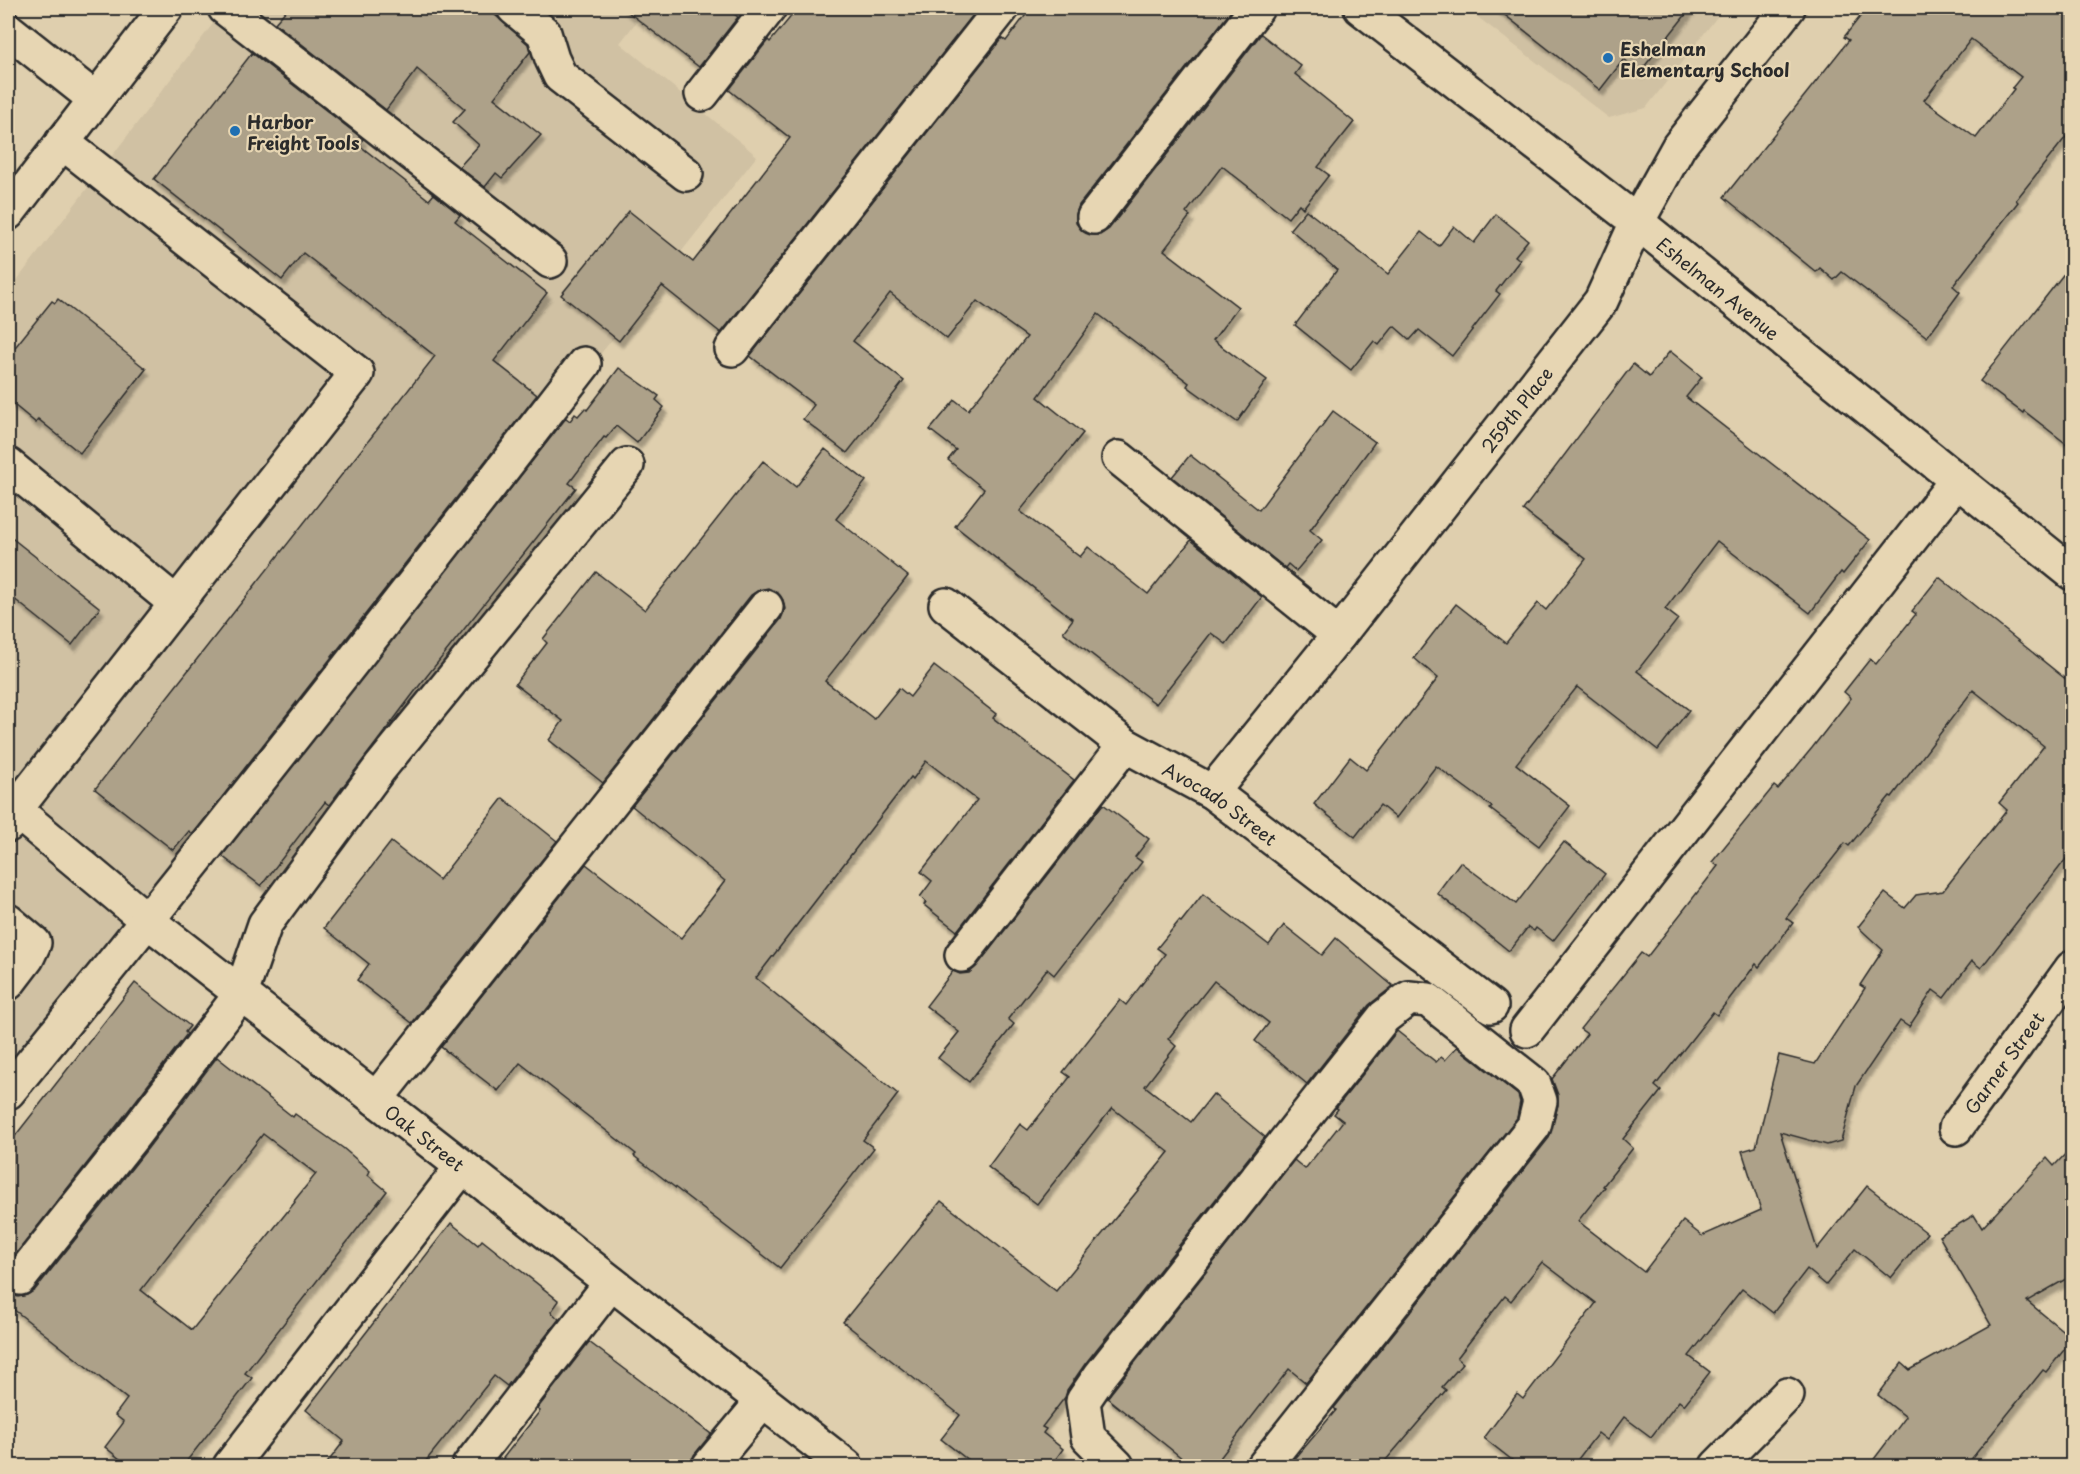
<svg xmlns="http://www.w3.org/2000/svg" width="2080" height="1474" font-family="'Playpen Sans',sans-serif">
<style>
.built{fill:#d0c1a3}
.building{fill:#ada189;stroke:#2b2b2b;stroke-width:1.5;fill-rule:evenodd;filter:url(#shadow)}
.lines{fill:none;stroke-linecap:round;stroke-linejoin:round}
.minor-casing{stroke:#2b2b2b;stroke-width:38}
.highway-casing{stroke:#2b2b2b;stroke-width:38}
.minor{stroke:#e7d6b3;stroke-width:33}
.highway{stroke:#e7d6b3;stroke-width:33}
.poi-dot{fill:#1f6fb2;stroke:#e7d6b3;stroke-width:2}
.labels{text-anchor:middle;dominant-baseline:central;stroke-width:4.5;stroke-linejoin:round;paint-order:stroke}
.poi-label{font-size:18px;font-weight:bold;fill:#2b2b2b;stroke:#e7d6b3;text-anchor:start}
.street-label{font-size:18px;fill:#2b2b2b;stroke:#e7d6b3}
</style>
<defs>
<filter id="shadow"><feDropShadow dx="3.5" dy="6" stdDeviation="1.5" flood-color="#0004"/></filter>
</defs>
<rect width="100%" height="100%" fill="#dfcfae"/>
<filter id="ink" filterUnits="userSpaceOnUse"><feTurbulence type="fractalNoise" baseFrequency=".0167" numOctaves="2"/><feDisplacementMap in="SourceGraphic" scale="12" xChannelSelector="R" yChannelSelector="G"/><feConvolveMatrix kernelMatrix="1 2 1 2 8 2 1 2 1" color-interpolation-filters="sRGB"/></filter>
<g filter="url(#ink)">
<!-- built -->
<g class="built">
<path d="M225,8H647L620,43L757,156L8,1104V292Z"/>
<path d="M1466,8H1724L1646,108L1609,118Z"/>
</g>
<!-- building -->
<g class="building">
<path d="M288,8H487L528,44L530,52L494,98L541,135L502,178L496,173L485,187L459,167L479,145L453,122L465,109L417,69L386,110L275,23Z"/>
<path d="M623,8H726L738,17L699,67Z"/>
<path d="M798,8H964L973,15L721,333L662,286L619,341L561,295L629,211L693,262L790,138L729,90L768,40L770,42Z"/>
<path d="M1031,8H1227L1231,11L1079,205L1076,214V223L1082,231L1091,235H1100L1109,229L1261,34L1301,66L1295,74L1354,122L1318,167L1329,175L1303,208L1299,204L1288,218L1222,166L1186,213L1190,216L1164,250L1238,307L1213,340L1267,380L1237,422L1187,386L1189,383L1098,314L1038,397L1083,433L1020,511L1080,557L1088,547L1148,594L1191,540L1262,597L1226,644L1211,633L1156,704L1063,632L1073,619L955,526L984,489L948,460L956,450L930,430L955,400L968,410L1027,337L977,301L947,339L890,293L853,341L904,381L847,453L803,419L814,405L750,356L1002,38L1006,41Z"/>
<path d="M1496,8H1691L1640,72L1624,59L1600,90Z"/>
<path d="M1867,8H2073V128L2016,200L2018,202L1953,286L1960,292L1927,337L1842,272L1834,280L1820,268L1816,272L1724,197L1849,40L1844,37ZM1971,39L2021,77L2012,88L2014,89L1976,138L1924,100Z"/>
<path d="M252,53L363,139L359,145L429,200L434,194L460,215L455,221L547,293L494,361L537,395L212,810L193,834L189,831L173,850L95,789L435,356L303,253L282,280L154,179Z"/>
<path d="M1306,210L1388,274L1421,232L1439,246L1454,226L1474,243L1496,214L1528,240L1515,256L1520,260L1496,291L1500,294L1452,356L1419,330L1410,340L1394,326L1379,345L1374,341L1351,370L1295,325L1337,270L1290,229Z"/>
<path d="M2073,262V449L2024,411L2023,413L1980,381Z"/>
<path d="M58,299L146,369L80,453L38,419L36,423L8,400V356L52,301L55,303Z"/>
<path d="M1670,351L1702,377L1686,397L1870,540L1843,574L1841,572L1810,613L1717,541L1665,609L1678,619L1637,671L1689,710L1658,750L1577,687L1516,764L1570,806L1539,846L1490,809L1492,807L1436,766L1396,818L1380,805L1355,837L1314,804L1350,757L1366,770L1438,678L1414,658L1456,604L1506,643L1538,603L1546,610L1586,559L1523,510L1633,364L1649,377Z"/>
<path d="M619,368L659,396L656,400L664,407L637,443L616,426L606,438L604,437L569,483L576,488L419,686L329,805L325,802L261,886L222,856L566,418L570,421L575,414L578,416L585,408L587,410Z"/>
<path d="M1333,411L1375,442L1310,530L1322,540L1296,571L1288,564L1285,568L1172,477L1190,455L1259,510Z"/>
<path d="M825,449L866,481L836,519L908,576L825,681L874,719L899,688L910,697L934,666L996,714L993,718L1074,780L957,931L924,905L926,902L920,897L932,881L921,872L977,800L926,761L913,779L911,777L756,978L898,1094L863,1140L874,1148L780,1268L634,1156L636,1154L520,1063L498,1091L441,1047L586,864L681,938L725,881L632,806L781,619L785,609L783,600L778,593L768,588L759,590L751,595L603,783L549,740L563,721L515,684L547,643L543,639L596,572L645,610L763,461L796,487Z"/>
<path d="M8,535L100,608L72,645L8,594Z"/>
<path d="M1939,577L2073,685V850L1981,968L1972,961L1944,998L1933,990L1909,1027L1900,1021L1856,1086L1841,1141L1827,1145L1780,1132L1817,1249L1867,1186L1927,1233L1891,1278L1855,1249L1826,1285L1807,1269L1773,1313L1742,1289L1689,1356L1710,1372L1684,1405L1679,1401L1651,1437L1624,1417L1607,1440L1598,1433L1572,1467H1521L1484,1438L1517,1394L1523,1399L1596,1303L1542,1262L1511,1301L1505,1296L1457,1358L1463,1363L1442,1387L1446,1390L1380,1467H1288L1336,1410L1334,1408L1549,1138L1558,1105V1095L1552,1079L1587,1034L1580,1029L1641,953L1647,957L1718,866L1712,862L1774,786L1778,789L1812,748L1851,698L1844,692L1870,659L1876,664L1916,614L1912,611ZM1973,690L2044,746L1999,803L2007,810L1943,891L1916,895L1905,908L1885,893L1858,927L1883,950L1860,985L1865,988L1815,1064L1779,1055L1756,1147L1742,1151L1761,1210L1702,1236L1683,1221L1644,1272L1578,1221L1605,1187L1603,1186L1633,1148L1623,1139L1661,1091L1655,1086L1713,1012L1717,1015L1756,964L1759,967L1793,923L1786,918L1845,843L1849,846L1890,796L1892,797Z"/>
<path d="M503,798L557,841L412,1023L357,980L369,964L324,928L391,842L439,880Z"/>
<path d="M1103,804L1149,839L1135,857L1142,862L1054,975L1047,969L1008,1019L1014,1024L969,1082L938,1058L959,1032L926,1006L953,971L960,974L969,973L977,966Z"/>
<path d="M1564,842L1605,874L1553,941L1536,928L1534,931L1528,927L1509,951L1437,893L1460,862L1516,904Z"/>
<path d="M1203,894L1269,945L1284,925L1322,955L1336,938L1393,986L1369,1005L1307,1084L1255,1041L1269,1023L1214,981L1168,1039L1176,1046L1145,1086L1191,1122L1213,1094L1265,1137L1085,1364L1067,1390L1066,1396L1042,1427L1046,1429L1043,1433L1063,1449L1050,1467H977L941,1439L960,1415L843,1322L941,1201L1056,1291L1169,1152L1112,1108L1037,1204L988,1167L1020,1124L1028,1130L1070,1077L1063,1072L1120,1000L1126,1005L1165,954L1157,948L1179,921L1181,922Z"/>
<path d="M135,983L190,1026L185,1032L187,1034L118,1124L8,1264V1145Z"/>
<path d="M1397,1031L1436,1062L1441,1057L1445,1060L1457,1047L1518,1095L1520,1102L1517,1118L1306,1383L1289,1369L1213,1467H1193L1107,1398L1294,1160L1305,1169L1343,1121L1334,1114L1338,1109L1336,1108Z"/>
<path d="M217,1057L293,1117L295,1114L343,1148L370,1171L368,1175L387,1191L245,1373L252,1378L182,1467H130L105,1447L124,1422L115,1415L127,1399L8,1305V1292L18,1297L27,1295L35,1290L148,1148ZM263,1134L316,1174L294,1201L295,1202L192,1330L141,1290Z"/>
<path d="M2073,1146V1275L2027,1301L2073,1339L2046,1372L2043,1370L1965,1467H1868L1906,1417L1878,1395L1902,1363L1910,1370L1991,1325L1939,1236L1974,1215L1982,1228L2047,1158L2054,1166Z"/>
<path d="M451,1223L478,1245L482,1240L559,1301L551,1312L559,1319L507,1386L494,1376L421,1467H324L344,1441L306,1410Z"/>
<path d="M589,1342L711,1434L694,1455L691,1467H496L540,1411L537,1409Z"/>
<path d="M740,1458L752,1467H733Z"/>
</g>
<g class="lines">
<!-- minor casing -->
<g class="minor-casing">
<g id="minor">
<path d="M225,8L550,261"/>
<path d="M514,8L544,33L552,59L560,76L686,174"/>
<path id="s1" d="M1361,8L1637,222L2072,573"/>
<path d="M8,30L95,99"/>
<path d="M702,94L769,8"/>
<path d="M1094,217L1257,8"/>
<path d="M732,349L1002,8"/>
<path d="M1119,458L1339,635"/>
<path d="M8,465L177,604"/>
<path id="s2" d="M946,605L1125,745L1212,792L1491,1006"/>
<path id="s3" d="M1212,792L1339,635L1601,301L1637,222L1679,146L1788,8"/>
<path id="s4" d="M8,804L148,921L846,1466"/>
<path d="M8,825L15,810L357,373L62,142"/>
<path d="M8,921L34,943L27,958L8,983"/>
<path d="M962,955L1125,745"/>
<path d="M1527,1030L1957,480"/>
<path d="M8,1092C204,853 395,609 584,364"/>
<path d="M376,1099L766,607"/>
<path id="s5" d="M1956,1128L2072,968"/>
<path d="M20,1278L133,1136L241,994L265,924L380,768L627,465"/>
<path d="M230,1466L462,1167"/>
<path d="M469,1466L611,1283"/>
<path d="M709,1466L763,1401"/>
<path d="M1117,1466L1088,1437L1083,1401L1100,1376L1384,1017L1409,998L1428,1000L1534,1084L1540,1101L1534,1126L1264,1466"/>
<path d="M1717,1466L1787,1395"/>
</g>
</g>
<!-- highway casing -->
<g class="highway-casing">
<path id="highway" d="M8,213L166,8"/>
</g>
<!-- minor -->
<use href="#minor" class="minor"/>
<!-- highway -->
<use href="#highway" class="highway"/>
</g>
</g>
<!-- markers -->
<g class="poi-dot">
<circle cx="1608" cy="58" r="6"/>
<circle cx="235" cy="131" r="6"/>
</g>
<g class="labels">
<!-- poi labels -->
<g class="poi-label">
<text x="1620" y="48">Eshelman<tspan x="1620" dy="21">Elementary School</tspan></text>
<text x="247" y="121">Harbor<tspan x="247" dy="21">Freight Tools</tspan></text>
</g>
<!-- street labels -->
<g class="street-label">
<text stroke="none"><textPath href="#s1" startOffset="454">Eshelman Avenue</textPath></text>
<text stroke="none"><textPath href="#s3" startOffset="489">259th Place</textPath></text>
<text stroke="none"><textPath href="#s2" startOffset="339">Avocado Street</textPath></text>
<text stroke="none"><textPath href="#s5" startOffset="81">Garner Street</textPath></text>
<text stroke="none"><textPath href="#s4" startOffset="534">Oak Street</textPath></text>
</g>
</g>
<!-- margin -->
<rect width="2080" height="1474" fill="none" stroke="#e7d6b3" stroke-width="30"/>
<rect x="15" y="15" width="2050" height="1444" fill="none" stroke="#2b2b2b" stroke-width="2" filter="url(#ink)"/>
</svg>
